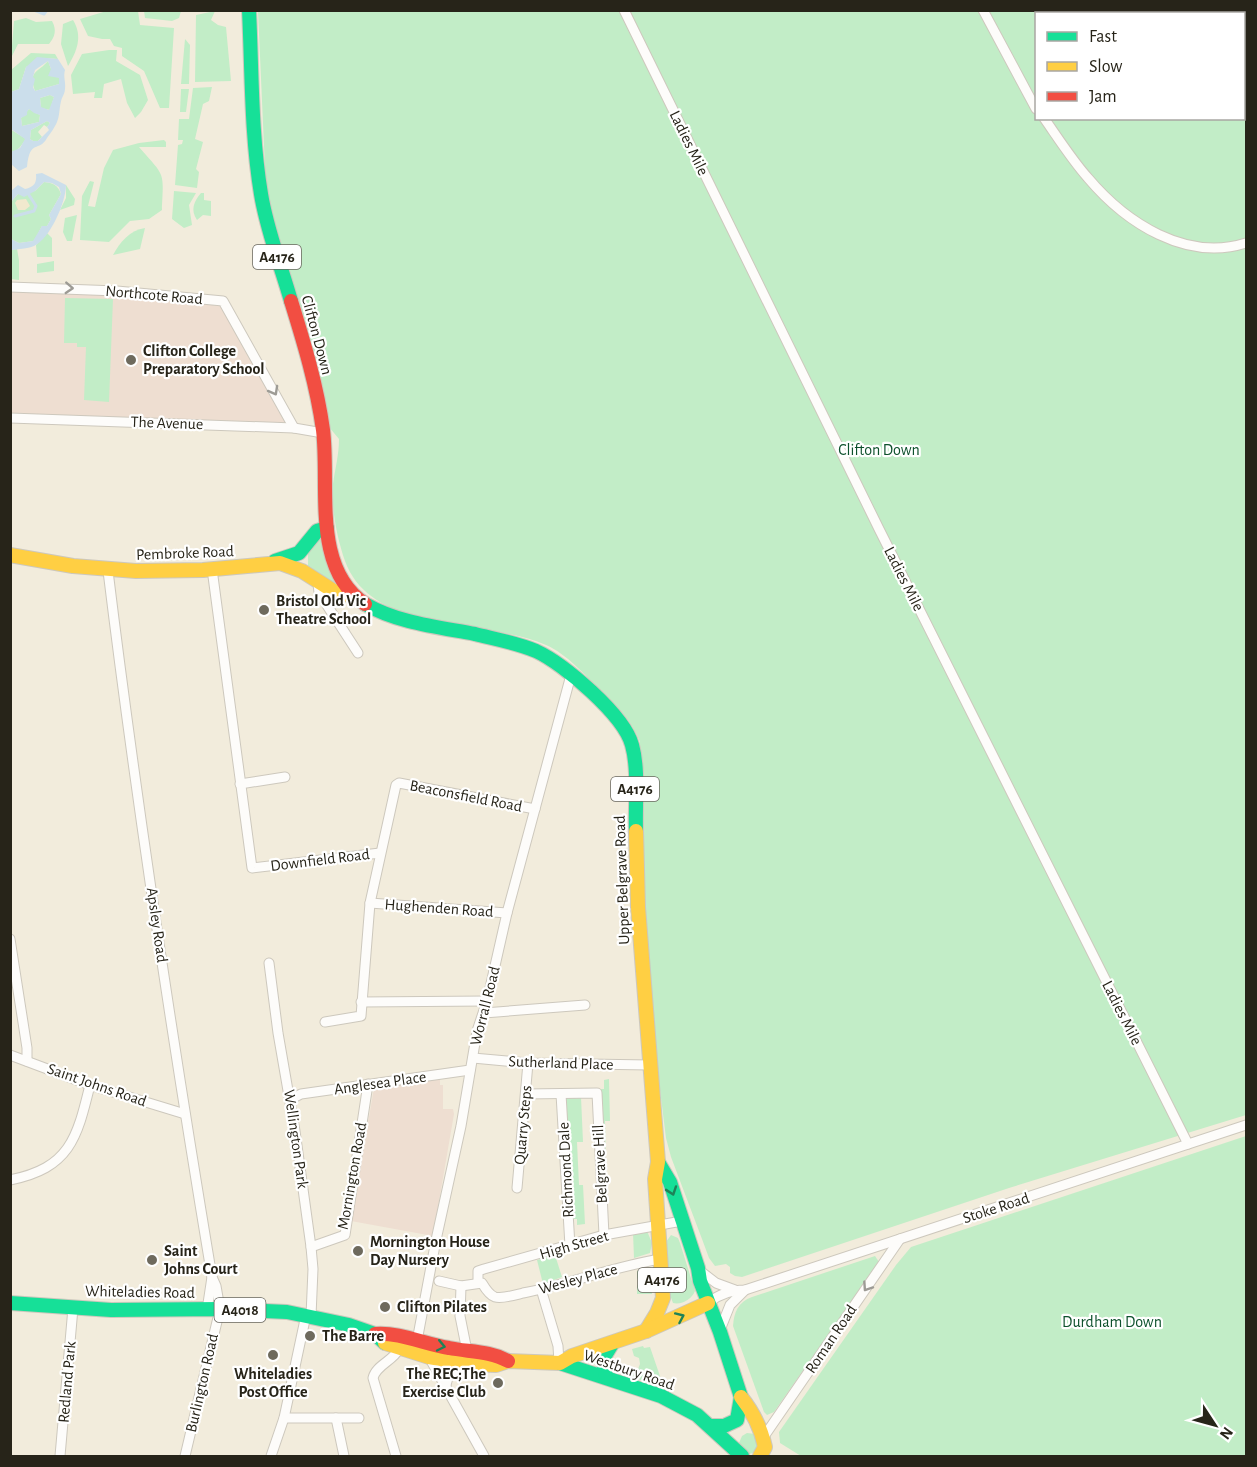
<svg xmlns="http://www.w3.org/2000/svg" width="1257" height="1467" font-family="'Alegreya Sans',sans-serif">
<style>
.education{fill:#eeded1}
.green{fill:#c2edc7;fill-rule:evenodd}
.sand{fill:#f1e9ce}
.water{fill:#cbdeeb;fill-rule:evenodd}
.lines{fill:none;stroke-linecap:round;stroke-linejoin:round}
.stream{stroke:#cbdeeb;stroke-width:3}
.street-casing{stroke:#cdc8bd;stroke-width:11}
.fast-casing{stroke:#cdc8bd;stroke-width:16}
.slow-casing{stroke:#cdc8bd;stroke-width:16}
.jam-casing{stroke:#cdc8bd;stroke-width:16}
.street{stroke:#fdfcfa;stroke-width:9}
.fast{stroke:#16e098;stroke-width:14}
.slow{stroke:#ffcf43;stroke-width:14}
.jam{stroke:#f24e42;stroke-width:14}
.oneway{stroke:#9d9b95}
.oneway2{stroke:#1e8258}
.poi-dot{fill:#6e6a5d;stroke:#fff;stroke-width:2}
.labels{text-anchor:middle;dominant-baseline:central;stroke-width:4.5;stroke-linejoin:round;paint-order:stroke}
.shield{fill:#fff;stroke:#68665e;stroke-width:1.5}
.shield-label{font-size:15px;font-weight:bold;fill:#272419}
.street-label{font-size:16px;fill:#272419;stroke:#fff}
.poi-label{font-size:16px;font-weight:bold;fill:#272419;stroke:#fff;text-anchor:start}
.park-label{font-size:16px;fill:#0d512c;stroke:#fff}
</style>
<rect width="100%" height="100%" fill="#f2ecdc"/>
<!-- education -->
<g class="education">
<path d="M67,291L223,306L287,425L11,413V292Z"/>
<path d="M440,1077V1085H443V1109H453L454,1114L433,1236L351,1221L374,1088Z"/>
</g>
<!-- green -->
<g class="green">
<path d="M110,10L138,11L140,25L174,28L169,108H160L144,71L122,56V48L114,46L110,39H102L88,36L80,19Z"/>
<path d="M144,11H181L179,18L172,21L145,18Z"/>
<path d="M215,11L211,20L218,25L226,27L231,81L195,82L196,15Z"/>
<path d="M258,11H1246V1115L1009,1188L742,1277L735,1276L730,1273V1267L726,1264L715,1266L709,1258L702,1239L671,1157L666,1138L657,1066L643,898L640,742C632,721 618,707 602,692C586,676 567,654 546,645C485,618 372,635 345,561C337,538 331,508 333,484C335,469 339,455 339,439L329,427L266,191ZM1036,14H1244V118H1036Z"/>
<path d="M26,18L36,22L52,21C57,30 55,37 49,44H18L11,58L14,21Z"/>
<path d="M73,20C83,36 77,51 68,66L61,44L63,24Z"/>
<path d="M185,39L190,45L189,84H181Z"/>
<path d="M109,50H117L116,61L140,75L148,100L141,112L135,118L127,103L121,79L104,84L102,98H94L95,92L73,94L71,75L82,54Z"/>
<path d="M31,53L55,54L58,59L45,58L26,67L19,89L11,92V70Z"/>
<path d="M48,61L51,69L59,78V84L35,91C28,70 38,73 48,61Z"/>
<path d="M212,87L209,101L203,104L195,139L203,142L196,169L199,172L197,188L175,185L178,145L182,144L183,140H178L179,119H189L193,88Z"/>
<path d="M181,89H189L186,112H180Z"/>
<path d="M50,95L54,97L50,110L41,108L40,98Z"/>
<path d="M29,109L40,115L39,122L22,126L21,118Z"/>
<path d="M47,121L50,123L47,127L44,125L38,132L42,137L38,141H33L30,139L31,130Z"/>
<path d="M10,129L26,139C21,145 19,151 11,152Z"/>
<path d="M164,140L166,142V147H139C165,177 164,170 162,210L149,219L130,221L109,242L80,240L82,196L90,181L94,182L88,206L95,207L104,168L113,150L139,143Z"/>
<path d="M44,182C53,183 58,185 61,194L49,215L51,219L47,226H42L34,241L19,243L11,239V202L18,194L35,191Z"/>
<path d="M66,185L75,199L74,205L60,210L66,198Z"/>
<path d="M174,191L196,193L189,205L192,225L184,228L172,219Z"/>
<path d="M201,193H204V200L211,201V216L203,215L197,220C190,210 194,201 201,193Z"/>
<path d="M77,215L72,241H67L63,232L65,218Z"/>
<path d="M145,228L140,249L113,255C120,242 130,230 145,228Z"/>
<path d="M47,233L52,238V257H37L36,245Z"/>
<path d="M17,249L19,260V280L11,279L10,250Z"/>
<path d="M54,261V271L37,273V264Z"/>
<path d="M65,298L113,299L109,402L84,400L86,347H77V343H64Z"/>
<path d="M318,538H321L326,561L336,585L333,586L308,569V551Z"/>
<path d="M609,1079L610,1121H605L606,1161H602L601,1089H604V1080Z"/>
<path d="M566,1097H581L583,1142H577L579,1185H583L585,1224L577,1225V1219H572Z"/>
<path d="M1246,1136V1456H801L780,1443L779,1432L896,1265L911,1247Z"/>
<path d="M647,1231L652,1243L650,1253L634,1258L633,1233Z"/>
<path d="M671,1235L678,1238L680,1243L695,1291C692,1299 682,1305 673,1303L670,1295L666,1242Z"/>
<path d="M555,1255L562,1277L543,1284L537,1260Z"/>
<path d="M875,1256L879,1262L774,1412L767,1415L764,1412L733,1326C734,1312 738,1302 752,1297Z"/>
<path d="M644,1270C654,1273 651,1285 652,1294H637V1286L640,1281L637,1278V1271Z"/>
<path d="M643,1346L644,1348L650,1347L662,1382L653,1379L651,1384L633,1377L634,1371L638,1369L640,1364L639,1358L634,1356L632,1349Z"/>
<path d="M747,1433L755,1434L759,1439L756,1452L749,1454L739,1443L742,1436Z"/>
</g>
<!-- sand -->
<path class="sand" d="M26,199L30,206L25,210H18L15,203L17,200Z"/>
<!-- water -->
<g class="water">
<path d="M37,57L58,59L65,70C63,77 66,82 65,89C65,92 63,96 62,98C59,106 60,115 57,122C55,127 50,134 47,138C39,153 30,138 27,167L19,171L11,164V152L20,148L25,139L11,129V92L19,89L26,67ZM48,61L51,69L48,76L59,78V84L35,91L33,87L35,79L33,77L35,70ZM50,95L54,97L49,110L41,107L40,98ZM29,109L34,113L40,115L39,122L22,126L21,118L27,115V112ZM47,121L50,123L47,127L49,130L38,141H33L30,139L31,130Z"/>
<path d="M42,173L66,185C66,202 50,239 34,246C27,249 18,249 11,250V239L19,243L33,241L42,226H47L51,219L49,215L61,194L59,187L52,183L44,182L35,191L24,197L18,194L11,202V191L18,185L25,189C34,187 37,183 36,174Z"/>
</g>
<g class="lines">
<!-- stream -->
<g class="stream">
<path d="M34,10L44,14L47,10"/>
<path d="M15,216L34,211L36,206L29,195"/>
</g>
<!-- street casing -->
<g class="street-casing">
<g id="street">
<path d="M624,10L879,529L1188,1144"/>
<path d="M983,10L1036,109"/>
<path d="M1044,118C1058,138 1072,160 1088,178C1126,223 1186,262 1246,243"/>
<path d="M10,287L117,291L223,301L294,428"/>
<path d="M10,418L294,428L323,433"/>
<path d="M212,569L252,868L380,853"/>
<path d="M108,571C137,807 173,1043 212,1277L216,1286L220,1309L185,1456"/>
<path d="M318,583L319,593L358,653"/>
<path d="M240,784L285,777"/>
<path d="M370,903L507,913"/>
<path d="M10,939L27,1048V1061"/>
<path d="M269,963L278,1033L295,1131L311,1247L313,1269L311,1316"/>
<path d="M361,1002L487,1001"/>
<path d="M484,1013L585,1005"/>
<path d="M325,1022L361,1016L370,903L396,785L399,783L535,809"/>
<path d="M10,1055L90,1085L185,1114"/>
<path d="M473,1058L528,1063L649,1065"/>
<path d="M526,1094L597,1093L604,1235"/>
<path d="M561,1094L570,1246"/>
<path d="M291,1099L301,1094L470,1070"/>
<path d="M10,1180C70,1168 77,1138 90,1085"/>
<path d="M517,1188L528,1063"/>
<path d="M311,1247L345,1235L368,1084"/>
<path d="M699,1270L716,1283L735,1290"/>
<path d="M439,1281L461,1286L482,1283C485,1288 489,1295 495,1297C503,1299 515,1295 523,1293C569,1284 613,1267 660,1259"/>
<path d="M478,1283V1271L484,1269L604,1235L682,1221"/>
<path d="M461,1286L460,1316L467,1351"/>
<path d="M541,1289L558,1346L559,1363"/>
<path d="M708,1303C719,1294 731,1290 745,1290L1246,1125"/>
<path d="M207,1310L212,1277"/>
<path d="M720,1330L730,1305L745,1290"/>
<path d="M417,1341L436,1240L461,1126L477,1031L487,1001L507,913L571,675"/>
<path d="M429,1357L484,1456"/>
<path d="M446,1387C447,1373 455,1369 467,1365"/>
<path d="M284,1418H359"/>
<path d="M336,1418L344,1456"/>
<path d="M763,1438L900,1239"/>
<path d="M60,1456L73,1308"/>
<path d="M271,1456L284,1418L306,1315"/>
<path d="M396,1456L373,1378C376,1365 393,1361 399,1349"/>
</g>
</g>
<!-- fast casing -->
<g class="fast-casing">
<g id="fast">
<path d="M249,10C252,71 251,134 261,194C267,231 281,266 291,301"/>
<path d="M275,561L299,553L317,531L327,528"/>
<path d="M365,604C398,623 438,627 475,634C495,639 517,643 536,651C564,664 624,715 632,745C639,770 635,804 636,831"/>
<path d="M658,1162L670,1182L698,1268L700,1281L720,1332L741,1397L737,1420L724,1426H711"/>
<path d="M10,1303L111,1310L220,1309L287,1312L349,1325L375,1334L385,1343"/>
<path d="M560,1363L661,1396L697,1415L742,1456"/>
<path d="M606,1377L603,1359L612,1344"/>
</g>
</g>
<!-- slow casing -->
<g class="slow-casing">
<g id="slow">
<path d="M10,555L73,566L136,571L203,570L280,563L302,571L335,592L354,596"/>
<path d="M636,831L638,907L658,1162L655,1179L663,1298L657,1313L646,1331"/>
<path d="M385,1343L429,1357L469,1364L496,1365L508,1361L560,1363L572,1356L646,1331L708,1303"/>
<path d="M741,1397C753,1412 761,1428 765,1447L760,1456"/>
</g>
</g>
<!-- jam casing -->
<g class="jam-casing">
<g id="jam">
<path d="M291,301C304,343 317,386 323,430C330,485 311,568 365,604"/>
<path d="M375,1334C400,1332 424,1344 449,1348C469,1352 490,1351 508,1361"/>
</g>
</g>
<!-- street -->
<use href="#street" class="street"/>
<!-- fast -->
<use href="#fast" class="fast"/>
<!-- slow -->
<use href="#slow" class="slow"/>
<!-- jam -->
<use href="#jam" class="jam"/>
</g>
<!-- one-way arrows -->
<defs><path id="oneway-chevron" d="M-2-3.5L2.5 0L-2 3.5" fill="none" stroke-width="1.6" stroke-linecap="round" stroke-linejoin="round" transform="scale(1.5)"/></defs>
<g class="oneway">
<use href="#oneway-chevron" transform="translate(69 288) rotate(3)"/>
<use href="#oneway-chevron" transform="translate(274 391) rotate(61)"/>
<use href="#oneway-chevron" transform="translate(867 1287) rotate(124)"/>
</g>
<g class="oneway2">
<use href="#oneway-chevron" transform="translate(672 1191) rotate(71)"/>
<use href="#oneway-chevron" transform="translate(680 1317) rotate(-24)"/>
<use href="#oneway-chevron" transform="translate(441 1346) rotate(12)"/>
</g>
<!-- markers -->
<g class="poi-dot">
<circle cx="131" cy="360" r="6"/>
<circle cx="264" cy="610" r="6"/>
<circle cx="358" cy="1251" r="6"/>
<circle cx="152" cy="1260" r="6"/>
<circle cx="385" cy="1307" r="6"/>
<circle cx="310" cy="1336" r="6"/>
<circle cx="273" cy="1355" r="6"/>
<circle cx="498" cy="1383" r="6"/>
</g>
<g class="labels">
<!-- shield labels -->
<g class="shield">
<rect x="253" y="245" width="48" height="24" rx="4.5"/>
<rect x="611" y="777" width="48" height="24" rx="4.5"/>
<rect x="638" y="1268" width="48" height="24" rx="4.5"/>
<rect x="214.5" y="1298" width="51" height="24" rx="4.5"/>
</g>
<g class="shield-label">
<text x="277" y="257">A4176</text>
<text x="635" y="789">A4176</text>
<text x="662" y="1280">A4176</text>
<text x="240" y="1310">A4018</text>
</g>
<!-- street labels -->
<g class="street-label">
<text transform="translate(689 143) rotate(64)">Ladies Mile</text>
<text transform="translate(154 295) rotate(5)">Northcote Road</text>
<text transform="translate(317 335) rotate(75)">Clifton Down</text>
<text transform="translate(167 423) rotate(2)">The Avenue</text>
<text transform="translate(185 553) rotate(-2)">Pembroke Road</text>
<text transform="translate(904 579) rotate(63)">Ladies Mile</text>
<text transform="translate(466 796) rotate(11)">Beaconsfield Road</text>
<text transform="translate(320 860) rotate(-7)">Downfield Road</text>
<text transform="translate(622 880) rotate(-92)">Upper Belgrave Road</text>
<text transform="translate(439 908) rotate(4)">Hughenden Road</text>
<text transform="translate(157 925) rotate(82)">Apsley Road</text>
<text transform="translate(485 1006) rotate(-76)">Worrall Road</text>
<text transform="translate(1122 1013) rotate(63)">Ladies Mile</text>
<text transform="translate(561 1063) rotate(2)">Sutherland Place</text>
<text transform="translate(380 1083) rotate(-8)">Anglesea Place</text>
<text transform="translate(97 1085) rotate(19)">Saint Johns Road</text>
<text transform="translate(523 1125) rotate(-85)">Quarry Steps</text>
<text transform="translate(296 1139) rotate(82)">Wellington Park</text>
<text transform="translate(600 1164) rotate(-93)">Belgrave Hill</text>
<text transform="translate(566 1170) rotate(-93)">Richmond Dale</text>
<text transform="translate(352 1176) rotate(-80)">Mornington Road</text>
<text transform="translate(996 1208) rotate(-18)">Stoke Road</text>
<text transform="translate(574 1245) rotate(-16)">High Street</text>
<text transform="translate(578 1279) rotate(-15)">Wesley Place</text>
<text transform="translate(140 1292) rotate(1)">Whiteladies Road</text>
<text transform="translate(831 1339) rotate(-56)">Roman Road</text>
<text transform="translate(629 1370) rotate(19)">Westbury Road</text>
<text transform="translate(67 1382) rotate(-85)">Redland Park</text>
<text transform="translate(202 1383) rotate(-77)">Burlington Road</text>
</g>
<!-- poi labels -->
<g class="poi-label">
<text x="143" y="351">Clifton College<tspan x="143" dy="18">Preparatory School</tspan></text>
<text x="276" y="601">Bristol Old Vic<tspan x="276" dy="18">Theatre School</tspan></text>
<text x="370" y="1242">Mornington House<tspan x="370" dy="18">Day Nursery</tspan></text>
<text x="164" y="1251">Saint<tspan x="164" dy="18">Johns Court</tspan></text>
<text x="397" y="1307">Clifton Pilates</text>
<text x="322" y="1336">The Barre</text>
<text x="273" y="1374" text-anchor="middle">Whiteladies<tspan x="273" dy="18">Post Office</tspan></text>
<text x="486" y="1374" text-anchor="end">The REC;The<tspan x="486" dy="18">Exercise Club</tspan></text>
</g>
<!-- park labels -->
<g class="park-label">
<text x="879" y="450">Clifton Down</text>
<text x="1112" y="1322">Durdham Down</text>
</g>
</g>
<!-- border -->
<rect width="1257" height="1467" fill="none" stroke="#272419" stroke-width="24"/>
<!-- legend -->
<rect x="1035" y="12" width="210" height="108" fill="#ffffff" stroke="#a9a7a3" stroke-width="1.5"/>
<rect x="1047" y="32" width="30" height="9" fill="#16e098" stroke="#a9a7a3" stroke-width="1.5"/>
<text x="1089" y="42" font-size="18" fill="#272419">Fast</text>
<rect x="1047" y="62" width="30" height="9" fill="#ffcf43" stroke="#a9a7a3" stroke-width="1.5"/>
<text x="1089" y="72" font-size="18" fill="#272419">Slow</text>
<rect x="1047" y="92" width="30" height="9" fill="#f24e42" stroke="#a9a7a3" stroke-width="1.5"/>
<text x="1089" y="102" font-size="18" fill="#272419">Jam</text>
<!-- north arrow -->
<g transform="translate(1215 1425) rotate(126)" stroke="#ffffff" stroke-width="4.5" paint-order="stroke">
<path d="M0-4.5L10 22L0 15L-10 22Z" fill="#272419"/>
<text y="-9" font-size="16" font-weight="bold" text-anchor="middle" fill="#272419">N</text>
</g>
</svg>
